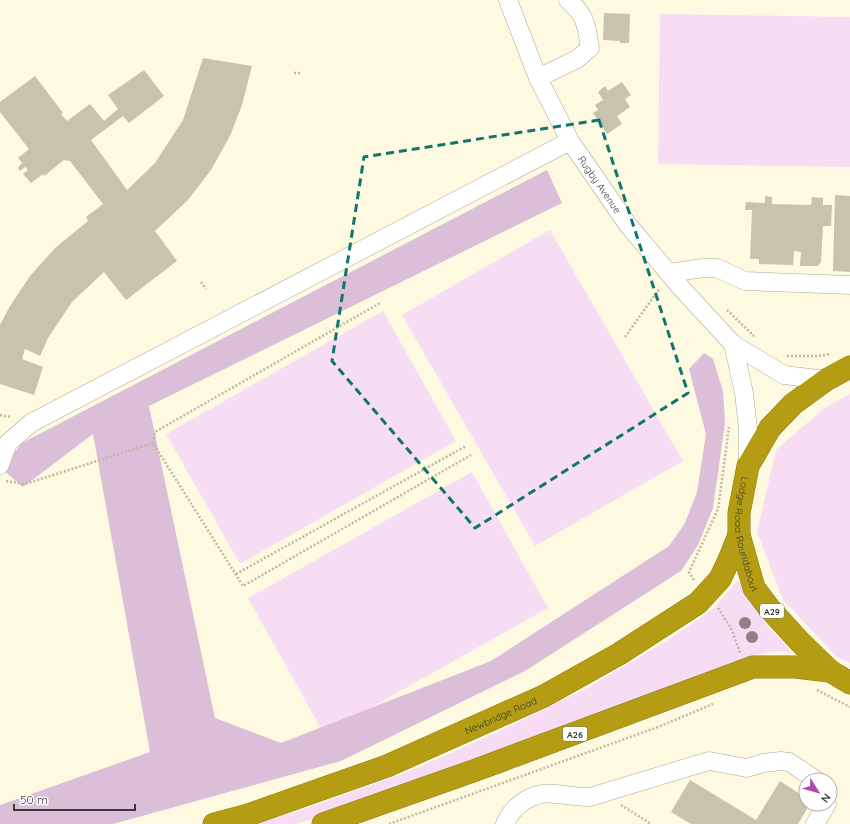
<svg xmlns="http://www.w3.org/2000/svg" width="850" height="824" font-family="Quicksand,sans-serif">
<style>
.green{fill:#f7ddf4}
.forest{fill:#dbbed7}
.building{fill:#c7c3ac}
.lines{fill:none;stroke-linecap:round;stroke-linejoin:round}
.minor-casing{stroke:#aca891;stroke-width:19}
.highway-casing{stroke:#8a7b1e;stroke-width:23}
.path{stroke:#bdb9a6;stroke-width:2.5;stroke-dasharray:2 2;stroke-linecap:butt}
.minor{stroke:#fff;stroke-width:18}
.highway{stroke:#b49d13;stroke-width:22}
.tree{fill:#967e87}
.marked{fill:none;stroke:#0f766e;stroke-width:3;stroke-dasharray:8 5;stroke-linejoin:round}
.labels{text-anchor:middle;dominant-baseline:central;stroke-width:3.5;stroke-linejoin:round;paint-order:stroke}
.shield{fill:#fff;stroke:#777670;stroke-width:1}
.shield-label{font-size:9px;font-weight:bold;fill:#3d3b32}
.street-label{font-size:10px;fill:#3d3b32;stroke:#fff}
</style>
<rect width="100%" height="100%" fill="#fef9e1"/>
<!-- green -->
<g class="green">
<path d="M660,14L850,17V167L658,164Z"/>
<path d="M550,230L683,461L535,546L402,315Z"/>
<path d="M383,311L456,441L240,564L166,434Z"/>
<path d="M850,394V663L837,657L783,600L757,532L776,450L823,409Z"/>
<path d="M472,472L548,608L324,734L248,598Z"/>
<path d="M738,580L750,603L767,625L793,654C776,648 763,654 746,658L356,805L296,824H255L296,812L410,771L502,730L589,687L668,640L713,609Z"/>
</g>
<!-- forest -->
<path class="forest" d="M547,170L562,203L149,406L215,718L281,743L491,661L669,546L685,523L697,492L706,434L689,369L704,353L713,359L723,391L725,423L713,508L698,545L681,571L525,671L341,761L113,824H0V805L150,752L93,434L23,487L2,469L22,443Z"/>
<!-- building -->
<g class="building">
<path d="M604,13L630,14L629,43H620V41L603,40Z"/>
<path d="M203,58L252,66L242,105L230,136L211,170L188,200L155,231L177,261L126,300L104,272L72,302L48,338L40,356L25,349L22,359L43,367L34,395L0,384V325L10,306L30,276L55,248L88,221L86,217L103,204L70,161L64,160L44,176L43,174L31,183L23,174L28,170L25,167L20,171L18,168L22,163L18,158L29,149L0,112V102L35,76L63,113L61,114L67,121L90,104L104,121L118,109L108,95L144,70L164,96L129,123L123,116L91,140L127,190L155,163L183,120Z"/>
<path d="M622,82L631,95L625,99L630,107L617,116L622,124L607,134L593,113L598,110L595,105L603,100L598,92L605,86L608,91Z"/>
<path d="M835,195L850,196V272L833,271Z"/>
<path d="M765,196L772,197V204L811,205L812,197L823,198V205H832L831,226H823L821,262L818,266H800L801,252L794,251L793,265L759,264V259H750L752,210H745L746,202L765,203Z"/>
<path d="M690,780L756,820L780,781L806,798V804H810L798,824H691L671,812Z"/>
</g>
<g class="lines">
<!-- minor casing -->
<g class="minor-casing">
<g id="minor">
<path id="s1" d="M508,0L538,78L570,141L628,225L683,290L733,344L784,375L826,380"/>
<path d="M538,78L577,59L590,48C586,26 587,16 568,0"/>
<path d="M669,273L703,268H717L745,281L850,285"/>
<path d="M733,344L744,393L748,429V466"/>
<path d="M0,465L8,443L31,423L570,141"/>
<path d="M505,824C513,804 534,791 556,794C568,795 577,797 590,797L709,761L747,768L763,763L781,761L789,762L816,780"/>
<path d="M815,824L827,804"/>
</g>
</g>
<!-- highway casing -->
<g class="highway-casing">
<g id="highway">
<path id="s2" d="M850,367L826,380L793,404L770,428L748,466L739,513V535L754,588L769,608L800,642L830,671L850,683"/>
<path id="s3" d="M214,824L248,815L387,766L544,696L619,654L698,603L720,579L729,560L739,535"/>
<path d="M323,824L476,770L753,667H795L830,671"/>
</g>
</g>
<!-- path -->
<g class="path">
<path d="M294,73H300"/>
<path d="M201,282L206,289"/>
<path d="M727,310L754,336"/>
<path d="M625,337L660,288"/>
<path d="M787,356H818L831,354"/>
<path d="M0,415L11,417"/>
<path d="M153,443L155,432L380,303"/>
<path d="M6,481L25,484L153,443L243,586L471,455"/>
<path d="M236,574L466,446"/>
<path d="M694,580L689,572L718,509L729,427"/>
<path d="M718,608L732,630L740,653"/>
<path d="M817,690L850,707"/>
<path d="M621,805L651,824"/>
<path d="M389,824L658,727L713,704"/>
</g>
<!-- minor -->
<use href="#minor" class="minor"/>
<!-- highway -->
<use href="#highway" class="highway"/>
</g>
<!-- trees -->
<g class="tree">
<circle cx="745" cy="623" r="6"/>
<circle cx="752" cy="637" r="6"/>
</g>
<!-- marked area -->
<path class="marked" d="M599,120L688,393L475,528L332,361L364,157Z"/>
<g class="labels">
<!-- shield labels -->
<g class="shield">
<rect x="760" y="604" width="24" height="14" rx="3"/>
<rect x="563" y="727" width="24" height="14" rx="3"/>
</g>
<g class="shield-label">
<text x="772" y="611">A29</text>
<text x="575" y="734">A26</text>
</g>
<!-- street labels -->
<g class="street-label">
<text stroke="none"><textPath href="#s1" startOffset="207">Rugby Avenue</textPath></text>
<text stroke="none"><textPath href="#s2" startOffset="215">Lodge Road Roundabout</textPath></text>
<text stroke="none"><textPath href="#s3" startOffset="307">Newbridge Road</textPath></text>
</g>
</g>
<!-- north arrow -->
<g transform="translate(818 792) rotate(127)"><circle r="19" fill="#ffffff" stroke="#b1b1ad"/>
<path d="M0-3L7 15L0 10L-7 15Z" fill="#b249ab"/>
<text y="-6" font-size="11" font-weight="bold" text-anchor="middle" fill="#3d3b32">N</text>
</g>
<!-- scale -->
<path d="M14 804v6h121v-6" fill="none" stroke="#3d3b32" stroke-width="2"/>
<text x="20" y="804" font-size="12" fill="#3d3b32" stroke="#ffffff" stroke-width="3" paint-order="stroke">50 m</text>
</svg>
